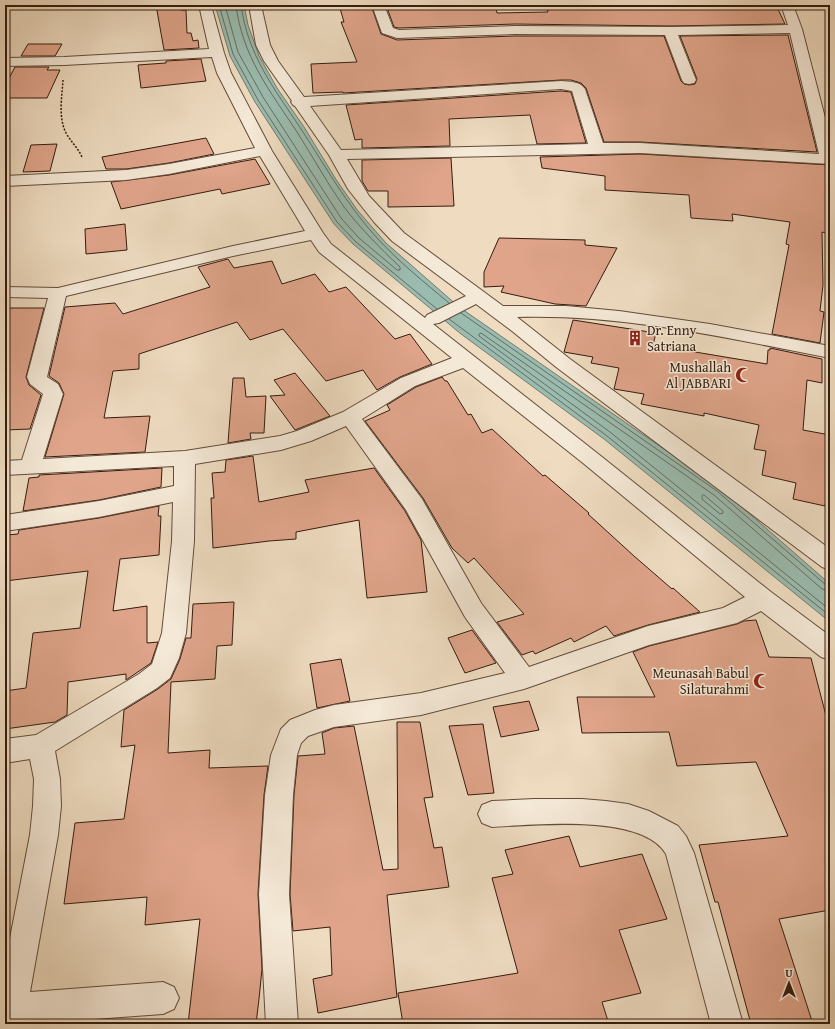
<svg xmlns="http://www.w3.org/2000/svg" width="835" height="1029" font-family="'Gentium Book Plus',serif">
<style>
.water{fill:#9abbaf;stroke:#727b6f}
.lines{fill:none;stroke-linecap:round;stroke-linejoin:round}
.shore{stroke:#686c5e;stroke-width:1}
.building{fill:#dfa48a;stroke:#351c0e}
.minor-casing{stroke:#634c3a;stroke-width:2}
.path{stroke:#351c0e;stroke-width:1.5;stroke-dasharray:2 1.5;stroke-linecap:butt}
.minor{fill:#f4e8d6;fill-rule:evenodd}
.labels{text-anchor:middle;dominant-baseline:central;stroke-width:3;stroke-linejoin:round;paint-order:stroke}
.poi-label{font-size:14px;fill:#351c0e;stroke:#f4e8d6;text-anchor:end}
</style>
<rect width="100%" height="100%" fill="#eedbc0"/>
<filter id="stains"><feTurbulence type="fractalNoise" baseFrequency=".005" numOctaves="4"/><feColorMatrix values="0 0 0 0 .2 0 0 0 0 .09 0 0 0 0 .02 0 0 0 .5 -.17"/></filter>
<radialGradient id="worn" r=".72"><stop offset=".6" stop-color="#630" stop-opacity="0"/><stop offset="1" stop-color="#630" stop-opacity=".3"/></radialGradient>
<!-- water -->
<path class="water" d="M215,5H244L248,25L259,56L277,88L304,127L337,181L358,211L386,243L459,307L720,488L830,584V622L604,439L461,334L353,244L334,224L255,102L230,56Z"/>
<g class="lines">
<!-- shore -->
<g class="shore">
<path d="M219,5L233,54L258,100L337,222L356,242L437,309"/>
<path d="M225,5L238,52L263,97L341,218L359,238L397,270H400V267C380,248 361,229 344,207C327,183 313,157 297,132C270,91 242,56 236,5"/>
<path d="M241,5C248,56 274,88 301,129C326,167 346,204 377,238C399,262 424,282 449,303"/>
<path d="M461,313L717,491L826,585L830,586"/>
<path d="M449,319L607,436L830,616"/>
<path d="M704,495L723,511V513L720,514L702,499V496Z"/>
<path d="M830,591L822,589L714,495L481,333L479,334V336L610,432L830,610"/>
</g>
</g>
<!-- building -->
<g class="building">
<path d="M156,5H181V10H186L187,33H191L193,41L198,40L199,48L164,50Z"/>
<path d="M339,5H371L381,34L397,40L515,36H664L681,81L684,84L689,85L695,84L697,79L680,36L788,35L817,152L640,142H604L586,88L581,83L571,80H561L343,93V92L313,93L311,64L357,62L341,22H344Z"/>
<path d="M386,5H495L497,13L548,12L546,5H637L638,9H700L699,5H776L785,24L670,26L515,24L399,28L394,27Z"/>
<path d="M28,44H62L55,56H21Z"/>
<path d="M201,59L206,81L141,88L138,65L166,63V61Z"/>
<path d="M15,67H49L47,70H60L47,98H5V86Z"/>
<path d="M561,91L571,92L586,143L537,144L530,115L449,119L450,146L362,148V139L355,140L346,105Z"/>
<path d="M206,138L214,154L169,163L126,169H106L102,157Z"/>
<path d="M57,144L50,171L23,172L31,145Z"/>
<path d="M640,154L830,165V234L822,232L823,285L820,311L824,312L820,343L772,334L789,245L786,244L790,222L732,214L733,221L691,218L689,195L605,190V176L542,168L540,157Z"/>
<path d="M451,158L454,206L388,207V191H368L362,181V160Z"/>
<path d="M255,159L270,184L222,194L220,189L121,209L111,182L169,175Z"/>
<path d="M125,224L127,250L86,254L85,229Z"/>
<path d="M499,238L585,240V245L617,248L586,306L555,304L501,292L504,286L484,287V272Z"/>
<path d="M228,259L234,268L272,261L282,284L315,274L329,292L346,287L395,339L410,334L432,364L400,377L377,390L363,370L326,381L283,329L250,340L237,322L139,354V369L113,371L104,418L150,416L145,452L45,457L64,394L59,383L49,376L65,307L115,303L123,314L210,287L198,267Z"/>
<path d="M5,308H44L26,377L29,385L41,395L30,429L5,430Z"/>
<path d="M573,320L656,333L653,345L767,364L768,350H770V348L822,359V383L807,380L803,430L830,435V472L825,506L793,499L796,483L762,475L766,451L754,449L759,425L704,413V416L641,404L644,394L614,389L619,368L591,363L593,357L564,352Z"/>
<path d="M295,373L330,416L295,430L270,396L285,395L274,380Z"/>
<path d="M442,377L445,381H447L468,415L471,414L482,433L492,429L543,476L545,475L589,513L588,514L634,556L672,589L673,588L700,612L648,625L614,636L606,626L574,642L571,638L535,654L533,651L522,655L497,622L524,614L474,558L468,563L452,548L423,498L365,421L390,410L387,405L416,387Z"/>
<path d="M233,378H244L246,397L266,396L264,433H250L251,439L228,443Z"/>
<path d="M253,456L259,502L309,492L305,480L374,468L405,511L421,540L427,592L367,598L359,520L296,532V539L269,541L213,548L211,498H214L212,473L225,472L226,460Z"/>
<path d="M162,468L161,487L99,500L23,511L29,478L39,477V475Z"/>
<path d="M159,506L158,516H161L159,555L120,559L113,611L147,606V643L158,642L151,663L126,680V674L68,682L67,715L55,722L5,729V691L26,688L33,633L80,628L88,571L5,581V548L7,535L18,534L19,530L99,518Z"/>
<path d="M234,602L232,645L217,646L215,679L171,682L168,753L210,750L209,768L268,766L264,795L258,894L262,969L259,999L256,1024H188L200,919L145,925L147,897L64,904L75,823L124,819L135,745L121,747L124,710L158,689L171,679L180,659L186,638H191L193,604Z"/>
<path d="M756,620L769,657L811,658L830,731V910L779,919L813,1024H751L718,902H715L699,845L788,836L756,762L677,766L669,732L582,733L577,697H655L633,652L649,646L737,624L744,621Z"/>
<path d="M472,630L496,663L465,673L448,638Z"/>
<path d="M341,659L350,701L317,708L310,664Z"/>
<path d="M529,701L539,730L501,737L493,707Z"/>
<path d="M397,722H420L433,797L424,798L434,848L442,847L449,887L387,895L397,997L318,1013L313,979L332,975L330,927L293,931L290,894L294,795L298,756L325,754L322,733L334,728L354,726L383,870L398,869Z"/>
<path d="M483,724L494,793L468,795L449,726Z"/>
<path d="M569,836L580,867L642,854L667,919L619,930L641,993L602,1002L609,1024H403L398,993L518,973L492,878L513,874L505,850Z"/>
</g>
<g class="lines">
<!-- minor casing -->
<g class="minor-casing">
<g id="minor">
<path d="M199,5H211L224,53L231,73L272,151L323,233L331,244L425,318L427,315L466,296L392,241L374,222L348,189L329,155L295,106L293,105L291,102L292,101L264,61L256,45L249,5H261L270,45L278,61L304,97L561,81C570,82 580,81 585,89L603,143H640L819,154L790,33L678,35L696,80L694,83L689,84L684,83L682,80L665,35L515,34L397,38L382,33L372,5H384L393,28L399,30L515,26L670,27L788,25L781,5H793L802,29L830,137V164L640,153L347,159L369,196L404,233L503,306H566L619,311L710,324L830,346V358C727,338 623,314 517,317L570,359L830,549V570L822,567L556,367L512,331L476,304L439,323L433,324L597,453L771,592L830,636V660L821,657L761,611L737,623L649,645L524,689L421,715L334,727L308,736L301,743L297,755L293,795L289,894L298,1024H266L259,894L265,795L271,755L281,729L290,720L315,710L334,705L421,693L505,673L465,617L406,510L346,426L311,441L281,450L195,464L194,541L186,633L179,658L170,678L157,688L55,751L60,779L61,806L58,835L30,992L163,982L174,987L179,998L174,1009L163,1014L25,1024H5V964L30,835L33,806L34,779L30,759L5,763V739L36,735L139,674L152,664L162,633L172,541L173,502L99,517L5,531V515L99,501L174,486V466L5,475V461L22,460L43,394L30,384L27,377L48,298L5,297V287L58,288L233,246L305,231L260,156L169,174L126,180L5,186V176L126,170L169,164L255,148L217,73L212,57L64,65L5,66V58L64,57L209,49ZM561,89L572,91L588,144L341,150L310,106ZM311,240L319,252L452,358L401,378L343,412L297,431L280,436L185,451L43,459L63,394L58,384L47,377L66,296L233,256ZM463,368L583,463L745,597L723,608L648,626L529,667L481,603L422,499L362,419L415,386Z"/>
<path d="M534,799H582L606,801L628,804L649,811L678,826L686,836L694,853L743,1024H711L666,854C642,813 534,825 492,827L482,823L478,814L482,805L492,801Z"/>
</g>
</g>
<!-- path -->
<path class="path" d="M63,80C62,97 58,117 66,133C71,142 78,148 82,157"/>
<!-- minor -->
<use href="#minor" class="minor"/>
</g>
<!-- icons -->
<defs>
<g id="building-bare" transform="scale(1.2)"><path d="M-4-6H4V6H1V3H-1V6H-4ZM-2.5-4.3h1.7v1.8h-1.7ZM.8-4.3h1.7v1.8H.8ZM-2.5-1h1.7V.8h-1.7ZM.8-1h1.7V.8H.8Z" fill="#8f2418" stroke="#f4e8d6" stroke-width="2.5" paint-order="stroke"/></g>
<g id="mosque-bare" transform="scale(1.2)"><path d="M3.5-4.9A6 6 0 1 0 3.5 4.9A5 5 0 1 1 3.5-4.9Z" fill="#8f2418" stroke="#f4e8d6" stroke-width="2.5" paint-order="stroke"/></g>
</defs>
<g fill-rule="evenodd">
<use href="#building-bare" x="635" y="338"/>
<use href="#mosque-bare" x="743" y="375"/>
<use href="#mosque-bare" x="761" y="681"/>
</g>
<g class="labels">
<!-- poi labels -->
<g class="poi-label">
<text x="647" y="330" text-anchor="start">Dr. Enny<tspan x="647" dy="16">Satriana</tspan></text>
<text x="731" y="367">Mushallah<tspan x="731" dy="16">Al JABBARI</tspan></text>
<text x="749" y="673">Meunasah Babul<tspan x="749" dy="16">Silaturahmi</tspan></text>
</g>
</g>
<!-- margin -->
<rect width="835" height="1029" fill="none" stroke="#eedbc0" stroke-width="20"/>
<rect x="6" y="6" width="823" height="1017" fill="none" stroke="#351c0e" stroke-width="2"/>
<rect x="10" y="10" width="815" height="1009" fill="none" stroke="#351c0e"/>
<!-- north arrow -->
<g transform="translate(789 983)" stroke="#f4e8d6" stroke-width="3" paint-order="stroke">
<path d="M0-3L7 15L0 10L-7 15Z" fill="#351c0e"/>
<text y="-6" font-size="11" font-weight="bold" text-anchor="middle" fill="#351c0e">U</text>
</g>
<rect width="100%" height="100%" filter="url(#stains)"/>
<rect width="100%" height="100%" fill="url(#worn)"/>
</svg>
